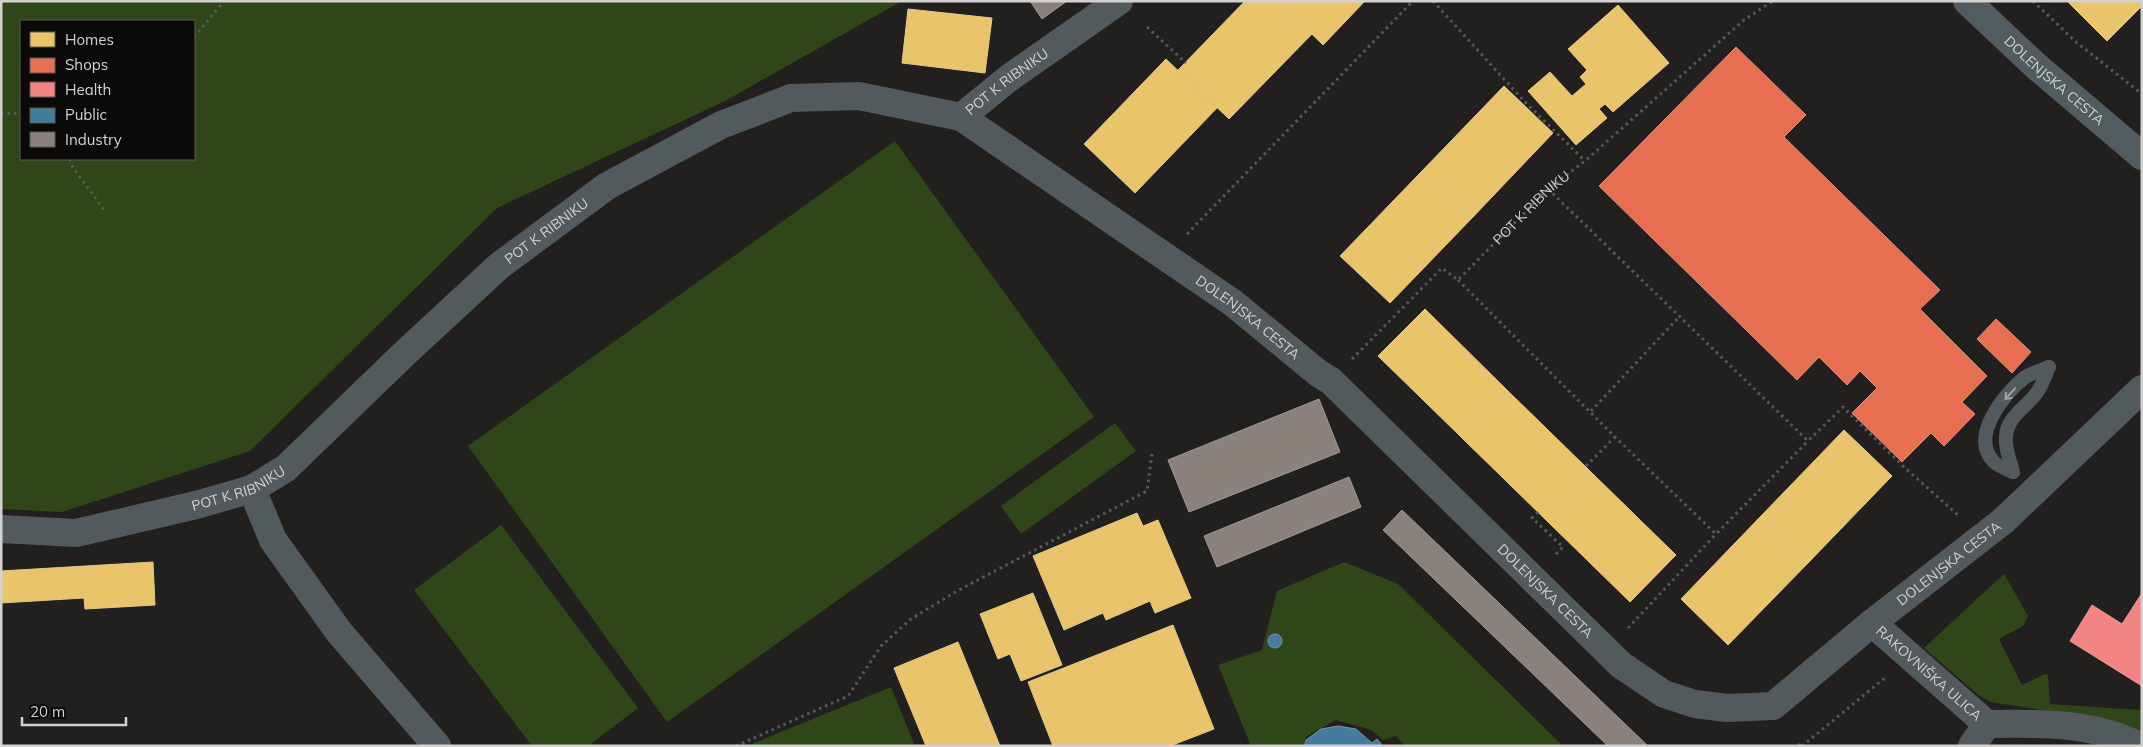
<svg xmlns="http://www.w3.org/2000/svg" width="2143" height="747" font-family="Mulish,sans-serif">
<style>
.green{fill:#2f4619;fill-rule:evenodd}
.homes{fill:#e9c46a;stroke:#e2c889}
.shops{fill:#e76f51;stroke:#e18d77}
.health{fill:#f28482;stroke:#e99b99}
.public{fill:#457b9d;stroke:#7095ac}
.industry{fill:#8a817c;stroke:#a09995}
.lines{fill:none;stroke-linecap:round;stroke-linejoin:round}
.path{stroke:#565a5c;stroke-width:3;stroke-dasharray:2.5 4;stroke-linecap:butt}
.service{stroke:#525a5e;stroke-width:14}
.minor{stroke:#525a5e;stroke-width:28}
.primary{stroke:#525b5f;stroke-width:28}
.oneway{stroke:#9fa2a2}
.labels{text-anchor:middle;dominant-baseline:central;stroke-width:5;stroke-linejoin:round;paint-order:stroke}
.street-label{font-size:14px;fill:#d3d2d0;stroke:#0b0a09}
</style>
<rect width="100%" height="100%" fill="#21201f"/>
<!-- green -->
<g class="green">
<path d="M1,1H902L725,101L497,208L250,451L62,512L1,509ZM21,21H194V159H21Z"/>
<path d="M895,141L1094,417L667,722L468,446Z"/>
<path d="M1115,423L1136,451L1021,534L1001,506Z"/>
<path d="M501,525L638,708L588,746H532L414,590Z"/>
<path d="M1344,562L1398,584L1563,746H1405L1396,736L1383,740L1371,730L1336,720L1307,736L1302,746H1251L1218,665L1262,650L1277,591Z"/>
<path d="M2004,574L2028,616L2023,626L1999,639L2022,685L2045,674L2048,675L2050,704L2139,710L2142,711V734L2060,713L1991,702L1977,694L1924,648Z"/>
<path d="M891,687L915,746H747Z"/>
</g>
<!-- homes -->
<g class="homes">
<path d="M1245,1H1278L1312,34L1229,119L1178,70Z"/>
<path d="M1278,1H1365L1323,45Z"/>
<path d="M2067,1H2101L2084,18Z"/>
<path d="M2101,1H2142V6L2107,41L2084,18Z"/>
<path d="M1618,5L1669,63L1613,112L1605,104L1599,109L1607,118L1576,145L1528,91L1550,72L1572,96L1586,84L1580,77L1587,70L1568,49Z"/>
<path d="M908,9L992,18L985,73L902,63Z"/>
<path d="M1166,59L1217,108L1135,193L1084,144Z"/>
<path d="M1504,86L1553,133L1472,218L1422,171Z"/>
<path d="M1422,171L1472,218L1390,303L1340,256Z"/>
<path d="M1425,309L1508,391L1462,438L1378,356Z"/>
<path d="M1508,391L1592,473L1546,520L1462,438Z"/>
<path d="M1844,430L1892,476L1809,562L1761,516Z"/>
<path d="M1592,473L1676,555L1630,602L1546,520Z"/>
<path d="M1137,513L1143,526L1158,520L1191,598L1155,613L1150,601L1106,620L1103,613L1064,630L1033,556Z"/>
<path d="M1761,516L1809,562L1728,645L1681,599Z"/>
<path d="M153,562L155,605L85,609L84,598L1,603V571Z"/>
<path d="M1033,593L1062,665L1021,681L1010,654L998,659L980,614Z"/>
<path d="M1173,625L1214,729L1170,746H1053L1028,682Z"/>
<path d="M958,642L1000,746H926L894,668Z"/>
</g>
<!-- shops -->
<g class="shops">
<path d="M1736,47L1806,115L1784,137L1940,290L1920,309L1987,376L1962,402L1975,414L1944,446L1931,433L1902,462L1852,413L1877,388L1860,371L1847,385L1819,357L1797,380L1599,186Z"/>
<path d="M1996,319L2031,352L2012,373L1977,339Z"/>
</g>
<!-- health -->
<path class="health" d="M2142,593V686L2070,641L2092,605L2122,624Z"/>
<!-- public -->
<g class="public">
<circle cx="1275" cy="641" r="7"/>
<path d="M1338,726L1356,729L1372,743L1377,739L1383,746H1304L1306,740L1321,729Z"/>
</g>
<!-- industry -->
<g class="industry">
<path d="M1030,1H1067L1042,19Z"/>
<path d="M1319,399L1340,452L1189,512L1168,460Z"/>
<path d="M1349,477L1361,507L1217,567L1204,536Z"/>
<path d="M1402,510L1648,746H1608L1383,530Z"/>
</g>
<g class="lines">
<!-- path -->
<g class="path">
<path d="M1433,1L1524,101L1585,161"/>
<path d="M2033,1L2076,42L2142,94"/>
<path d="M1147,27L1186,63"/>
<path d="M194,37L224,1"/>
<path d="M1,114L21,113"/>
<path d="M70,159L72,166L104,210"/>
<path d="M1548,189L1808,441L1843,407L1904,467L1958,515"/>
<path d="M1187,234L1413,1"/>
<path d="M1458,280L1615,437L1716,534L1808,441"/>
<path id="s1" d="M1352,359L1442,268L1458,280L1548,189L1585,161L1744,20L1773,1"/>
<path d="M1591,411L1680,316"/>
<path d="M1586,466L1615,437"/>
<path d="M1538,512L1532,518L1563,547L1555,555"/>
<path d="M1628,628L1716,534"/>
<path d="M736,746L848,696L881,646L911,619L957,591L1147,491L1152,454"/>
<path d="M1799,746L1801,740"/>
<path d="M1802,746L1886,677"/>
</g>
<!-- service -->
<g class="service">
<path d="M2013,472C2007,469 1997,466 1993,461C1970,436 2004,394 2024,378C2031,373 2042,370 2049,367"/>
<path d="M2013,472C2011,462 2006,452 2006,442C2004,419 2023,410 2035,395C2042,387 2045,376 2049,367"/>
</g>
<!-- minor -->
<g class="minor">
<path id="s2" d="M961,117L1009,78L1119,1"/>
<path d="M252,489L273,540L339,632L437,746"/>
<path id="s3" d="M1,529L76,533L196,505L252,489L286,468L404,354L499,266L607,186L721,125L791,98L859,96L961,117L1233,303L1318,373L1331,381L1621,665L1664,694L1695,704L1727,708L1773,706L1872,623L2003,521L2142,389"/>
<path id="s4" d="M1872,623L1987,724C2036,723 2095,722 2139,746"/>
<path d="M1972,746L1987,724"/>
</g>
<!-- primary -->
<path class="primary" id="s5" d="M1967,1L2036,66L2142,156"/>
</g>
<!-- one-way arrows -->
<defs><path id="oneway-shaft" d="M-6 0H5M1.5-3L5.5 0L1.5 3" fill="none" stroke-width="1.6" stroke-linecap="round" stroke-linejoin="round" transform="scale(1.25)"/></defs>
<use class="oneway" href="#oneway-shaft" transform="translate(2010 394) rotate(132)"/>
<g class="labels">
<!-- street labels -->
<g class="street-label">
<text stroke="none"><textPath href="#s5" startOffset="118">DOLENJSKA CESTA</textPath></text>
<text stroke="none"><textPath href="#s2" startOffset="58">POT K RIBNIKU</textPath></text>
<text stroke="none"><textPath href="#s1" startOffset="251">POT K RIBNIKU</textPath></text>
<text stroke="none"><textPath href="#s3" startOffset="649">POT K RIBNIKU</textPath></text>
<text stroke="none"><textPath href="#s3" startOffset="1451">DOLENJSKA CESTA</textPath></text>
<text stroke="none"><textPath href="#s3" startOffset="244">POT K RIBNIKU</textPath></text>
<text stroke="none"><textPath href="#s3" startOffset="2351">DOLENJSKA CESTA</textPath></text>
<text stroke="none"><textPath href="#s3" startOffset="1856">DOLENJSKA CESTA</textPath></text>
<text stroke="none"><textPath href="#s4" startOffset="76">RAKOVNIŠKA ULICA</textPath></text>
</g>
</g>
<!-- border -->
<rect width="2143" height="747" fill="none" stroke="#d3d2d0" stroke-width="5"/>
<!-- legend -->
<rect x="20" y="20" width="175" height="140" fill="#0b0a09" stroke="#5b5a59"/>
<rect x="30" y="32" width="25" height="15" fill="#e9c46a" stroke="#5b5a59"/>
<text x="65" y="45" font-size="15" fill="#d3d2d0">Homes</text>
<rect x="30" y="58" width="25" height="15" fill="#e76f51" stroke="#5b5a59"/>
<text x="65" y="70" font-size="15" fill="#d3d2d0">Shops</text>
<rect x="30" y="82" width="25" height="15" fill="#f28482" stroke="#5b5a59"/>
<text x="65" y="95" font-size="15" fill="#d3d2d0">Health</text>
<rect x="30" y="108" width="25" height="15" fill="#457b9d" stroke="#5b5a59"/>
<text x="65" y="120" font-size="15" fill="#d3d2d0">Public</text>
<rect x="30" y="132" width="25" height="15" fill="#8a817c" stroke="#5b5a59"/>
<text x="65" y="145" font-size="15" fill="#d3d2d0">Industry</text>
<!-- scale -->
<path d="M22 717v8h104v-8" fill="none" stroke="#d3d2d0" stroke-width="2.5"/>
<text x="30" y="717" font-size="15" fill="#d3d2d0" stroke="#0b0a09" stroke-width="4" paint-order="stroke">20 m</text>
</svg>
